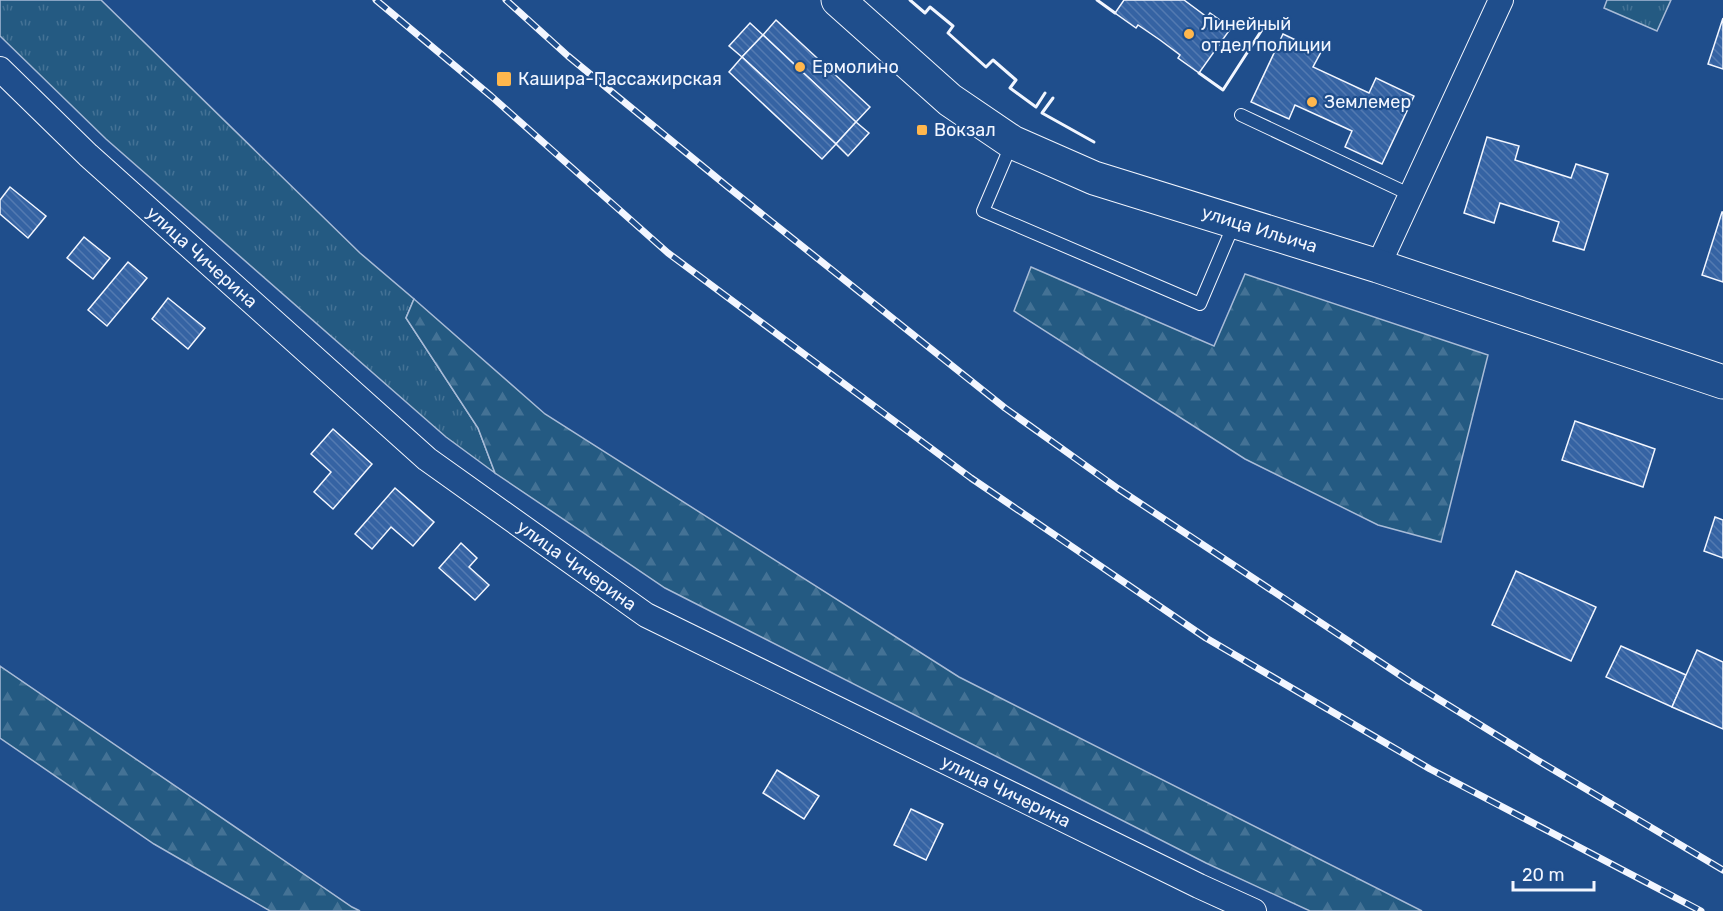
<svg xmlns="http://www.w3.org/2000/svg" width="1723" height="911" font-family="Rubik,sans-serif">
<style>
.grass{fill:url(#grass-tufts);stroke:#a8bbd7;stroke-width:1.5}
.forest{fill:url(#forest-firs);stroke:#a8bbd7;stroke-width:1.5}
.building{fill:url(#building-back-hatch);stroke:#f2f6ff;stroke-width:1.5}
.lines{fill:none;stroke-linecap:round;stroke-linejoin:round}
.service-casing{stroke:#f2f6ff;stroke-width:14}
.minor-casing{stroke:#f2f6ff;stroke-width:26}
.secondary-casing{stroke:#f2f6ff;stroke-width:35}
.service{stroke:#1f4e8c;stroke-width:12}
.minor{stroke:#1f4e8c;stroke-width:24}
.secondary{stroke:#1f4e8c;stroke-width:33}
.rail-casing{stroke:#f2f6ff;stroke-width:7}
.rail{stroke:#1f4e8c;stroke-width:4.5;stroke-dasharray:14;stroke-linecap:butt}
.wall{stroke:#f2f6ff;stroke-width:3}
.poi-dot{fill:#ffb74d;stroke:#1f4e8c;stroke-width:2}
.labels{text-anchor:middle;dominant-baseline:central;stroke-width:4.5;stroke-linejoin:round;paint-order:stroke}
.poi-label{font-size:18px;fill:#f2f6ff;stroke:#1f4e8c;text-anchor:start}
.street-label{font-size:18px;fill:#f2f6ff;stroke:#1f4e8c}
</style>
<defs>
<pattern id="grass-tufts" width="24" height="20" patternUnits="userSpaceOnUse" patternTransform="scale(1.5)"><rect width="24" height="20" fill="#245a82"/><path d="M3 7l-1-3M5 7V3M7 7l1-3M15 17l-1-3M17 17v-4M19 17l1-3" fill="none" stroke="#447295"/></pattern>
<pattern id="forest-firs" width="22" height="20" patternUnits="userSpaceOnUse" patternTransform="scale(1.5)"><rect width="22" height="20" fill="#245a82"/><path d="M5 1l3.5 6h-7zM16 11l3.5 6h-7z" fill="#447295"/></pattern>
<pattern id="building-back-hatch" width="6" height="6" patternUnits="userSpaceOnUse" patternTransform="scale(1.5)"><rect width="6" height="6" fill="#3563a3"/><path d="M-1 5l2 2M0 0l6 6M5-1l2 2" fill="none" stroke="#537ab1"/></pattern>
</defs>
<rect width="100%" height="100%" fill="#1f4e8c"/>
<!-- grass -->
<g class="grass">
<path d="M0,0H101L360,253L414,299L406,318L478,428L495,473L446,437L106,139L0,36Z"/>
<path d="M1607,0H1671L1657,31L1604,8Z"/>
</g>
<!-- forest -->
<g class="forest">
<path d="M1031,267L1214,346L1245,274L1488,355L1441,542L1378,525L1245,459L1014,311Z"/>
<path d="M414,299L545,414L959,677L1422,911H1310L1206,863L665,588L495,473L478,428L406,318Z"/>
<path d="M0,666L352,907L360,911H270L154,844L0,738Z"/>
</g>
<!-- building -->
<g class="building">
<path d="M1124,0H1184L1207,17L1210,13L1231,28L1199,73L1178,58L1180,55L1160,40L1138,25L1136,28L1115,13Z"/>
<path d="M1723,18V69L1708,64Z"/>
<path d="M776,20L870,107L856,122L763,35Z"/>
<path d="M750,23L763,35L742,57L729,46Z"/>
<path d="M1283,34L1321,52L1313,67L1369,93L1376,78L1414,96L1382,164L1345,147L1352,131L1295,105L1289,119L1251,102Z"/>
<path d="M763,35L856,122L836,144L742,57Z"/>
<path d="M742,57L836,144L822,159L729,72Z"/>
<path d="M856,122L869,133L848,156L836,144Z"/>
<path d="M1487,137L1519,146L1515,160L1571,178L1576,164L1608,174L1584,250L1553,241L1559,222L1500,203L1494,223L1464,213Z"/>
<path d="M10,187L46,216L28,238L0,214V200Z"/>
<path d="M1722,212H1723V282L1702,275Z"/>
<path d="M84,237L110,258L93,279L67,258Z"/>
<path d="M128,262L147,278L107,326L88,310Z"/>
<path d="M168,298L205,328L188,349L152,319Z"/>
<path d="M1575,421L1655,449L1643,487L1562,460Z"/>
<path d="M333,429L372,464L333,509L314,492L331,472L311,454Z"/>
<path d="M395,488L434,522L413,546L391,527L372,549L355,534Z"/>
<path d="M1715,517L1723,520V558L1704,551Z"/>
<path d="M461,543L477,558L469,567L489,585L475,600L439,568Z"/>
<path d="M1516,571L1596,607L1571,661L1492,625Z"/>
<path d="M1621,646L1686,675L1672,707L1606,677Z"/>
<path d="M1697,650L1723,662V729L1672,707Z"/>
<path d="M777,770L819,796L804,819L763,793Z"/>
<path d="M911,809L943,824L926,860L894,845Z"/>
</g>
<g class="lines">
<!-- service casing -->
<g class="service-casing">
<g id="service">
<path d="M1241,115L1411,195"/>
<path d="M1012,143L983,211L1200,304L1234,224"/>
</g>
</g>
<!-- minor casing -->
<g class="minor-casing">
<g id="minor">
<path id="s1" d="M0,69L88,155L427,459L646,615L1199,886L1254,911"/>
<path d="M1378,266L1501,0"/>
</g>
</g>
<!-- secondary casing -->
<g class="secondary-casing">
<g id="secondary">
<path id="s2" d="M838,0L950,100L1012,142L1094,178L1378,266L1723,382"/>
</g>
</g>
<!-- service -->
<use href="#service" class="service"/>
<!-- minor -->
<use href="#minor" class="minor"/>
<!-- secondary -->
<use href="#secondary" class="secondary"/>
<!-- rail casing -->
<g class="rail-casing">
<g id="rail">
<path d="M376,0L491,96L668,253L971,478L1206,638L1430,769L1701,911"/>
<path d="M506,0L568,56L728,187L1005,408L1117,488L1409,681L1537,760L1723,870"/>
</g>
</g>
<!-- rail -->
<use href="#rail" class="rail"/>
<!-- wall -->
<g class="wall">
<path d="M910,0L925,13L930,7L953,26L948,33L986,67L993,60L1016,80L1010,88L1036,107L1045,93"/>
<path d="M1097,0L1115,13"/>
<path d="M1199,73L1223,90L1267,22"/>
<path d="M1053,98L1042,113L1094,142"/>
</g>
</g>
<!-- markers -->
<g class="poi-dot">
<circle cx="1189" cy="34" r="6"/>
<circle cx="800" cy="67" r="6"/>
<rect x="496" y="71" width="16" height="16" rx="3"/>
<circle cx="1312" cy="102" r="6"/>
<rect x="916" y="124" width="12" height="12" rx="3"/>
</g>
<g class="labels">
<!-- poi labels -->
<g class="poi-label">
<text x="1201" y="24">Линейный<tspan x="1201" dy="21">отдел полиции</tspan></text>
<text x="812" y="67">Ермолино</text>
<text x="518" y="79">Кашира-Пассажирская</text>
<text x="1324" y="102">Землемер</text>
<text x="934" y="130">Вокзал</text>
</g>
<!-- street labels -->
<g class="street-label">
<text stroke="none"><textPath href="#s2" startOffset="488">улица Ильича</textPath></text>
<text stroke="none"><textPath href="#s1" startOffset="276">улица Чичерина</textPath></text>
<text stroke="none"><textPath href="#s1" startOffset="762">улица Чичерина</textPath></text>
<text stroke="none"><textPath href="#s1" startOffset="1248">улица Чичерина</textPath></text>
</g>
</g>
<!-- scale -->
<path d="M1513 881v9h81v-9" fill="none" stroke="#f2f6ff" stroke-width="3"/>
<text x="1522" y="881" font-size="18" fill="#f2f6ff" stroke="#1f4e8c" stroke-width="4.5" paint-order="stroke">20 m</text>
</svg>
